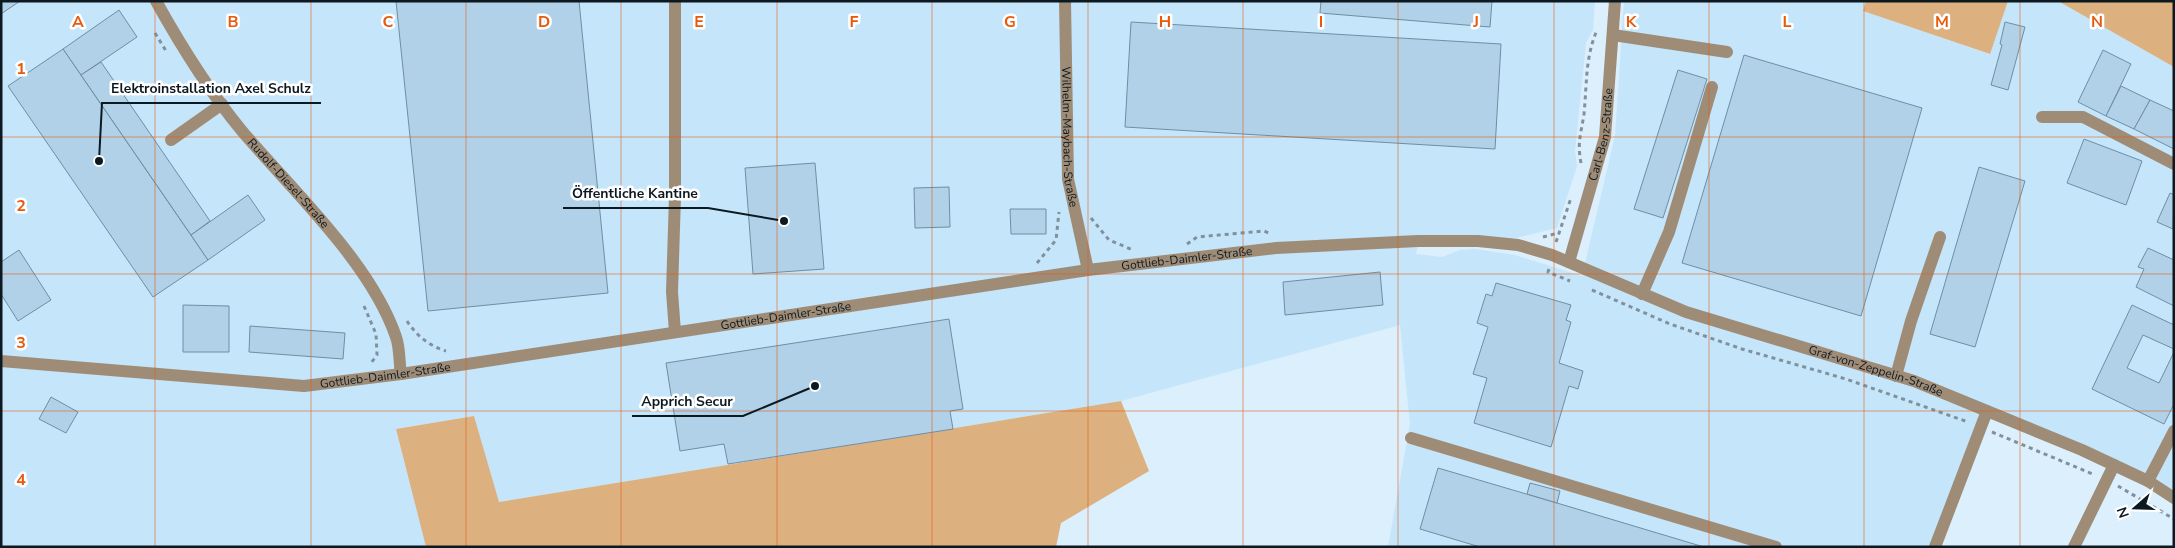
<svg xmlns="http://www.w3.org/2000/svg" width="2175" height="548" font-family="'Nunito Sans',sans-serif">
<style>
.built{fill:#c5e5fb}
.green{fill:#dcb17f}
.building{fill:#b1d1e8;stroke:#6f8ea3}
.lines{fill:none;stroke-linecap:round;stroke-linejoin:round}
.path{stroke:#81919c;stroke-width:3;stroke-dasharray:4 4;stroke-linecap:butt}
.minor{stroke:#9f8c77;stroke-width:12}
.grid{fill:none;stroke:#e8590c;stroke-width:1;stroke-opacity:0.55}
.labels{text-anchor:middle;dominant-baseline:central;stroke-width:5;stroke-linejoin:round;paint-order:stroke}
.street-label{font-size:12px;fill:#0d1921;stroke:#fff}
.grid-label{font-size:16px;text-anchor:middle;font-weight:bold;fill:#e8590c;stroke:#fff;stroke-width:5;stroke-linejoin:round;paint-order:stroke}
.leader{fill:none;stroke:#0d1921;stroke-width:2}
.callout-dot{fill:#0d1921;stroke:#fff;stroke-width:2}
.callout-label{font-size:14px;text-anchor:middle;font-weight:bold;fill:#0d1921;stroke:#fff;stroke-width:5;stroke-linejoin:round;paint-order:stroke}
</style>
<rect width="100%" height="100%" fill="#dbeffc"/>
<!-- built -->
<path class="built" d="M1,1H1595L1593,30L1586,43L1575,151L1577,166L1557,228L1496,243L1419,241L1416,254L1442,257L1460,250L1475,249L1515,255L1582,276L1615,136L1624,1H1866L1863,11L1989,54L2008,1H2058L2174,67V498L1987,411L1935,547H1388L1410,424L1400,325L1121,401L498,502L474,416L396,429L426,547H1Z"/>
<!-- green -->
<g class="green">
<path d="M1866,1H2008L1990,54L1863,11Z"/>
<path d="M2058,1H2174V67Z"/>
<path d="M1121,401L1149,471L1061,523L1056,547H426L396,429L474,416L499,502Z"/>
</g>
<!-- building -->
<g class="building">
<path d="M1,1H20L1,14Z"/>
<path d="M396,1H579L608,293L428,311Z"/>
<path d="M1321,1H1492L1490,27L1320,13Z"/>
<path d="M119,10L137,37L81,75L63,49Z"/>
<path d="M1131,22L1501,44L1495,149L1125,127Z"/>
<path d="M2005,22L2025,27L2008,90L1991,85L2002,45L2000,44Z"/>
<path d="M63,49L208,260L153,297L8,86Z"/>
<path d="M2103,50L2131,64L2106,116L2078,102Z"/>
<path d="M1744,55L1922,108L1861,316L1682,263Z"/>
<path d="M101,62L210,221L191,235L81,75Z"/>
<path d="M1678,70L1707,79L1663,218L1634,209Z"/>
<path d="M2121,86L2150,100L2134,129L2106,116Z"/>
<path d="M2150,100L2174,111V149L2134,129Z"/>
<path d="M2084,139L2142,161L2126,205L2067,183Z"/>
<path d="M815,163L824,269L753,274L745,168Z"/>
<path d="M1979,167L2025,181L1975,347L1930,334Z"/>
<path d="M949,187L950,227L915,228L914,188Z"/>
<path d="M2170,193L2174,195L2173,229L2157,222Z"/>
<path d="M248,195L265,220L208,260L191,235Z"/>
<path d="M1010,209H1046V234H1011Z"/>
<path d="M2148,248L2174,260V306L2136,287L2144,269L2138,267Z"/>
<path d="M19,250L51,300L18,321L1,294V262Z"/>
<path d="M1380,272L1383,305L1285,315L1283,282Z"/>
<path d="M1496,283L1571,305L1566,320L1571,322L1559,363L1583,371L1578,389L1569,386L1551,447L1474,423L1487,378L1473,374L1488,327L1477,323L1486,294L1492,296Z"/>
<path d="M183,305L229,306V352H183Z"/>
<path d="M2132,305L2174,325V349L2143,335L2127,368L2159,383L2174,352V404L2164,424L2092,389Z"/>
<path d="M949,319L963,409L950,411L953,429L728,464L724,444L680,451L666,363Z"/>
<path d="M250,326L345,333L343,359L249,352Z"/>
<path d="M51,397L78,412L66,433L39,419Z"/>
<path d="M1438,468L1557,503L1704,547H1480L1420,529Z"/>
<path d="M1530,483L1560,491L1557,503L1527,494Z"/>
</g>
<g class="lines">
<!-- path -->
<g class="path">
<path d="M155,33L166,51"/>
<path d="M1581,163C1577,142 1581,134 1584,114C1587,84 1585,58 1597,30"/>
<path d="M1091,218L1109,240L1133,250"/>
<path d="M1543,237L1558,233"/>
<path d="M1556,242L1571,198"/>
<path d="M1187,244L1197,237L1264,231L1271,234"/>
<path d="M1037,263L1056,240L1059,212"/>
<path d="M1549,269L1548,272L1570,281"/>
<path d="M1592,290L1670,324L1742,349L1846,379L1968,422"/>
<path d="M364,306L376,334L377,355L371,363"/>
<path d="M407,321C416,335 429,346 446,351"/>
<path d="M1992,432L2095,475"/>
<path d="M2118,486L2174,519"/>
</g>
<!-- minor -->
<g class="minor">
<path id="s1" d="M156,1C181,46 209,91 242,131C292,190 371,263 396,337C400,348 399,362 401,374"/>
<path d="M675,1V196L672,292L675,332"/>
<path id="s2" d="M1065,1L1068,179L1088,270"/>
<path d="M1613,35L1727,52"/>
<path d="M2042,117H2083L2174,164"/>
<path d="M171,140L222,104"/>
<path id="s3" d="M1569,262L1605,137L1615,1"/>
<path d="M1642,294L1669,232L1712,87"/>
<path id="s4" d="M1,361L304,386L401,374L1088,270L1276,248L1418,241H1478L1518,245L1552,255L1686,312L1914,381L2082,450L2148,481L2174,498"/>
<path d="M1896,376L1911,321L1940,237"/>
<path d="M1411,438L1776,547"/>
<path d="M2148,481L2174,431"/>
<path d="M1935,547L1987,411"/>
<path d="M2074,547L2114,465"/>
</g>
</g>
<!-- grid -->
<path class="grid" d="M155,1V547M311,1V547M466,1V547M621,1V547M777,1V547M932,1V547M1088,1V547M1243,1V547M1398,1V547M1554,1V547M1709,1V547M1864,1V547M2020,1V547M1,137H2174M1,274H2174M1,411H2174"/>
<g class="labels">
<!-- street labels -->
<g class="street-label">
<text stroke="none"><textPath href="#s3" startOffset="132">Carl-Benz-Straße</textPath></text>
<text stroke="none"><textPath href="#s2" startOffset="136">Wilhelm-Maybach-Straße</textPath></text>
<text stroke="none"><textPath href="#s1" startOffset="226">Rudolf-Diesel-Straße</textPath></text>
<text stroke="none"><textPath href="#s4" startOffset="1196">Gottlieb-Daimler-Straße</textPath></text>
<text stroke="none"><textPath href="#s4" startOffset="791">Gottlieb-Daimler-Straße</textPath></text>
<text stroke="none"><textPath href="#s4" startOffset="1908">Graf-von-Zeppelin-Straße</textPath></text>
<text stroke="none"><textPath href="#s4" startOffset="386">Gottlieb-Daimler-Straße</textPath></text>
</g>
</g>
<g class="grid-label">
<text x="78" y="27">A</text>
<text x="233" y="27">B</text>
<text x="388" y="27">C</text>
<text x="544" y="27">D</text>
<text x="699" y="27">E</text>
<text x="854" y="27">F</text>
<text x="1010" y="27">G</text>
<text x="1165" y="27">H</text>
<text x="1321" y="27">I</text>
<text x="1476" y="27">J</text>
<text x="1631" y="27">K</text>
<text x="1787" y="27">L</text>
<text x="1942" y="27">M</text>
<text x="2097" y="27">N</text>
<text x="21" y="74">1</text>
<text x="21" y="211">2</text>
<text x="21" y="348">3</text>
<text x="21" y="485">4</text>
</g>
<!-- callouts -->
<path class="leader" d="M99 161L102 103H321M784 221L708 208H563M815 386L743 416H632"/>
<g class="callout-dot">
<circle cx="99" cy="161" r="5"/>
<circle cx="784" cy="221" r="5"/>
<circle cx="815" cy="386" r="5"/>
</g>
<g class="callout-label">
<text x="211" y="93">Elektroinstallation Axel Schulz</text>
<text x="635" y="198">Öffentliche Kantine</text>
<text x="687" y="406">Apprich Secur</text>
</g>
<!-- border -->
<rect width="2175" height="548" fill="none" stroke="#0d1921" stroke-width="5"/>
<!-- north arrow -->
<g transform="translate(2135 508) rotate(250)" stroke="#ffffff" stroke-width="4" paint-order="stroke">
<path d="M0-4L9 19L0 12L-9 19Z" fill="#0d1921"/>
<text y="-8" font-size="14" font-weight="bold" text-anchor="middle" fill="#0d1921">N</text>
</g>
</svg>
